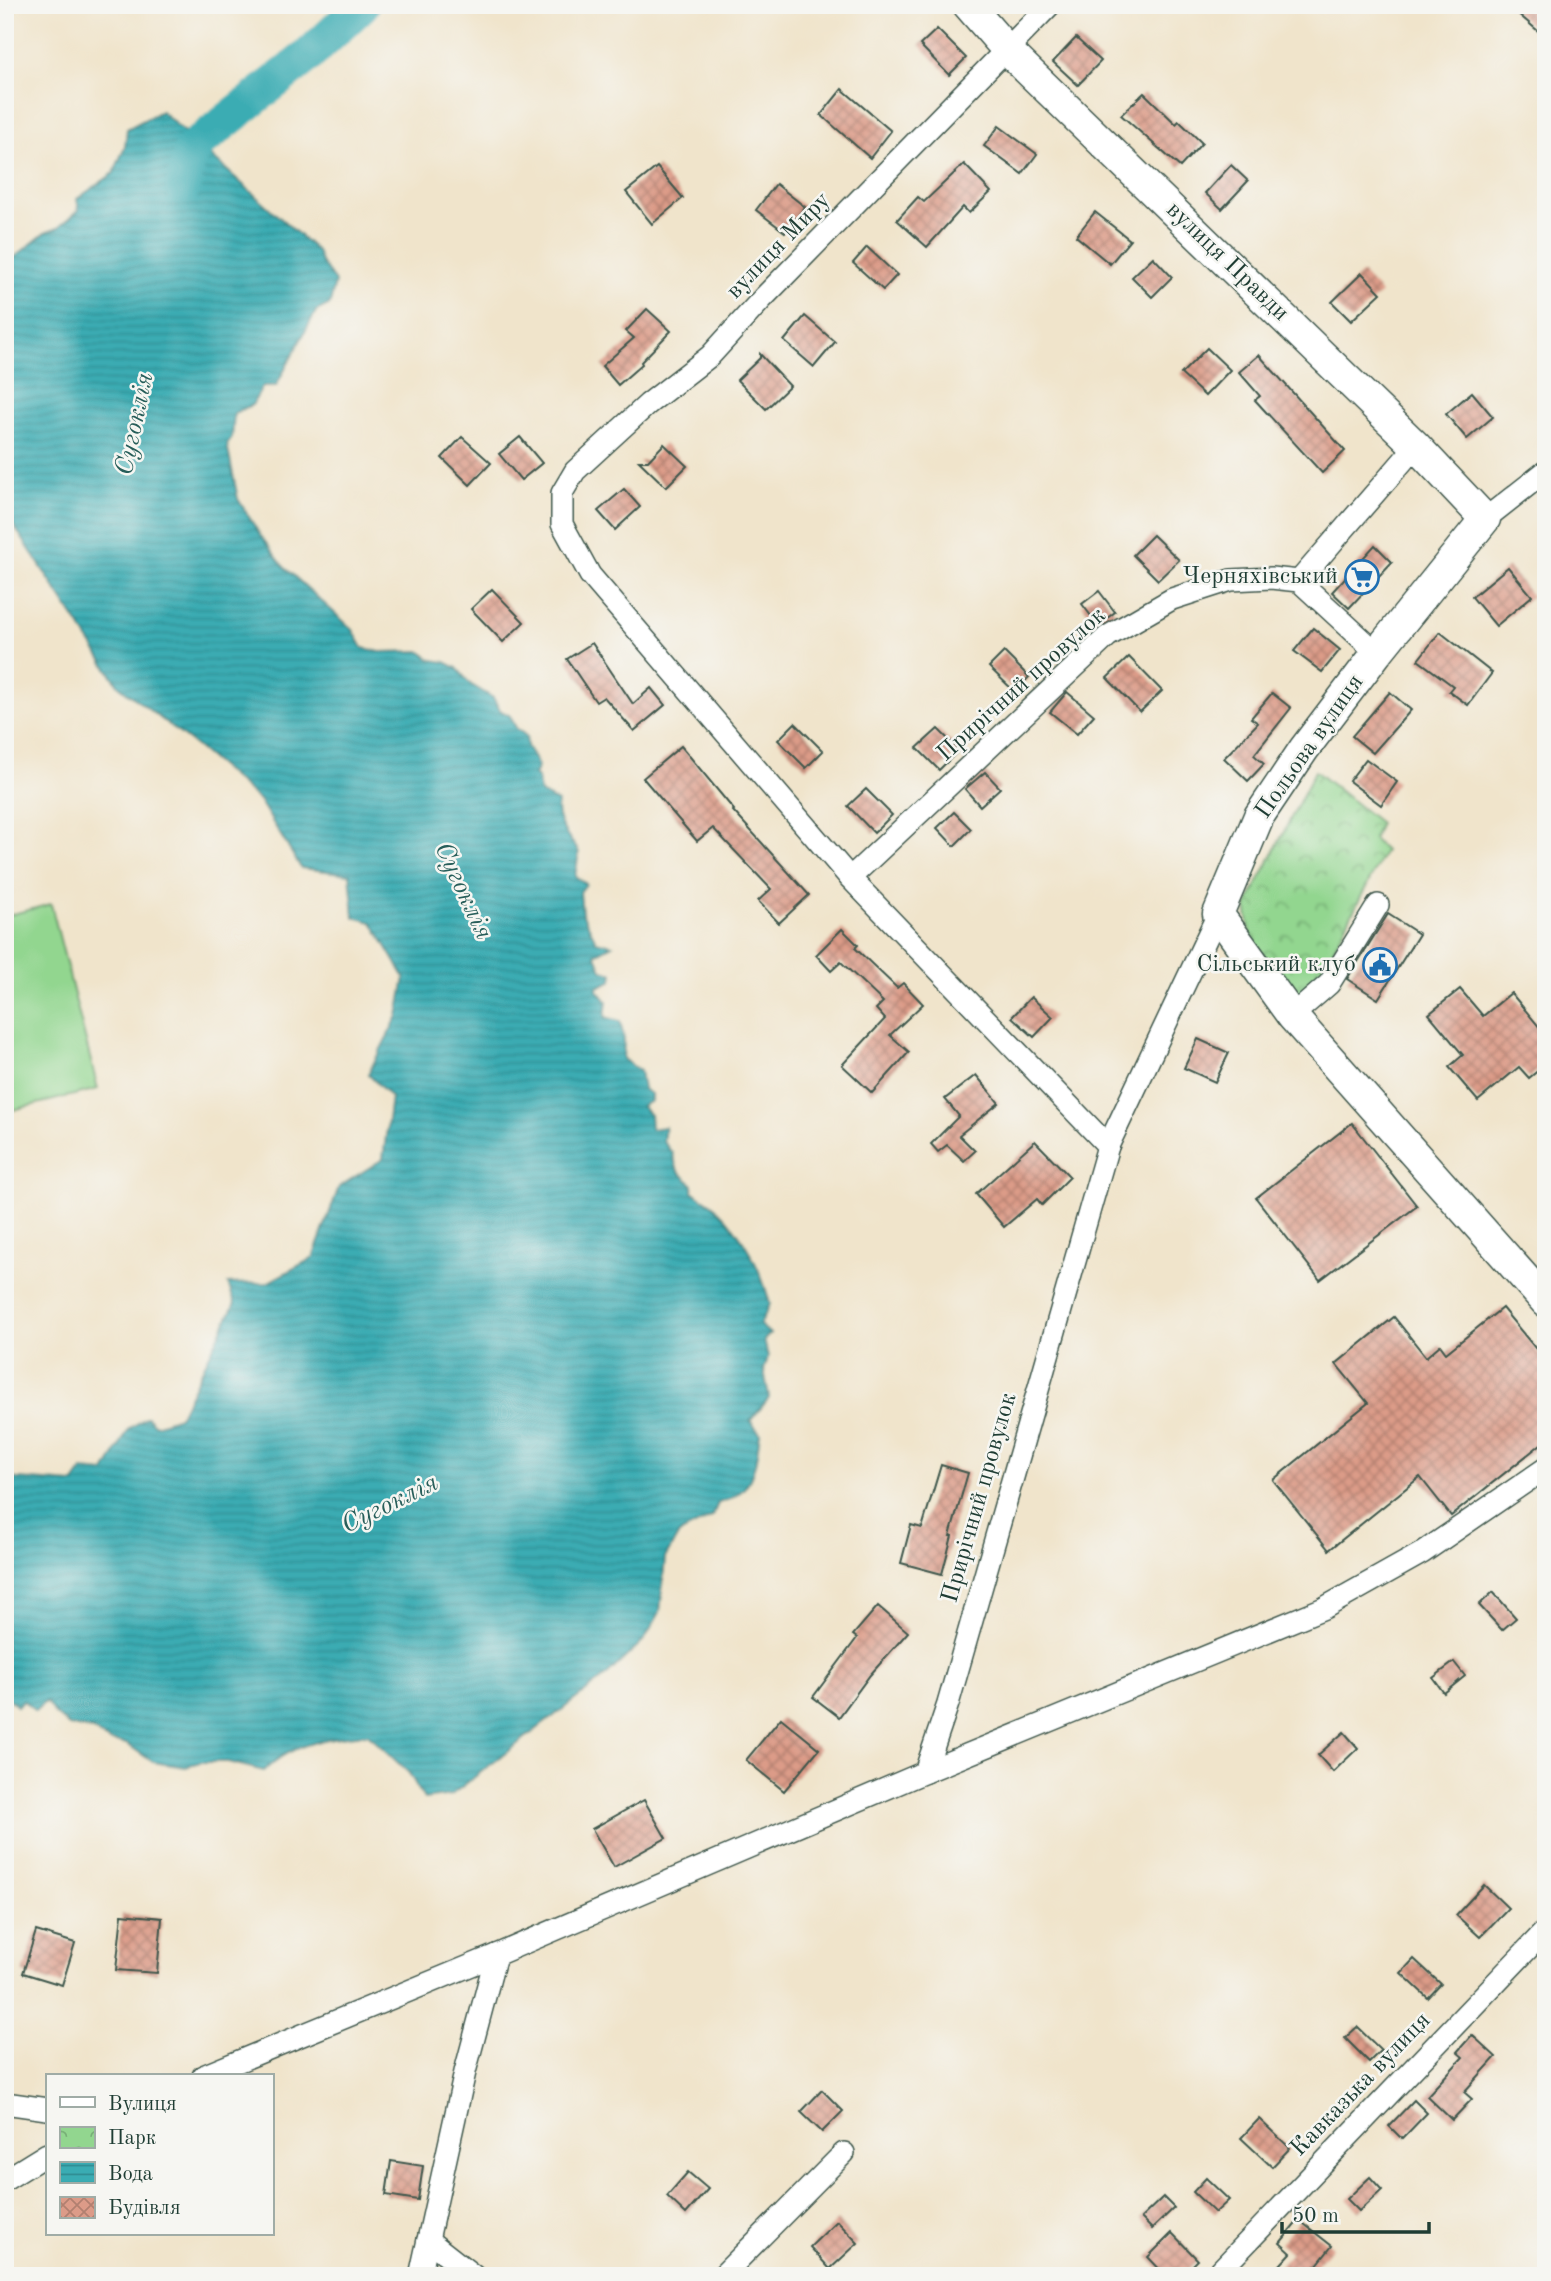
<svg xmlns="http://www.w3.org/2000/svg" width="1551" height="2281" font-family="'Old Standard TT',serif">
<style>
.grass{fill:#92d68f;stroke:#588a62;stroke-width:2}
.park{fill:url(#park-crowns);stroke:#588a62;stroke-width:2}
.water{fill:url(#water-rules);stroke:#2c7474;stroke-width:2}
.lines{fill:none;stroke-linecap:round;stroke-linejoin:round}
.river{stroke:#3aacb3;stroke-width:35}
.building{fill:url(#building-cross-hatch)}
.street-casing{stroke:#3e564b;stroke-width:24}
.secondary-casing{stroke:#3e564b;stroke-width:33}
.street{stroke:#fff;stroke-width:21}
.secondary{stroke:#fff;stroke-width:30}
.labels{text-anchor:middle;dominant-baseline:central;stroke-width:5;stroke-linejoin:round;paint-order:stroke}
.street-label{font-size:24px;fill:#1f3d34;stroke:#f6f6f2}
.poi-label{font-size:24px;fill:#1f3d34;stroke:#f6f6f2;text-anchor:end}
.water-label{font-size:26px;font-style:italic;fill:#275e5a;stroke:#f6f6f2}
</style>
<defs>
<pattern id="park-crowns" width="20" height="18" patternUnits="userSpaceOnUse" patternTransform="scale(1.75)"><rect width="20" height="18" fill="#92d68f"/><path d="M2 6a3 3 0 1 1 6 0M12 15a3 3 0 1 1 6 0" fill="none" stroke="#77af76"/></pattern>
<pattern id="water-rules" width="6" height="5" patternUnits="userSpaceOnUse" patternTransform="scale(1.75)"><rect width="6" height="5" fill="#3aacb3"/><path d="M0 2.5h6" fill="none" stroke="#308d92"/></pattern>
<pattern id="building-cross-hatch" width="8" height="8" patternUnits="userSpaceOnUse" patternTransform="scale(1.75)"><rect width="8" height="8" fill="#dc9b88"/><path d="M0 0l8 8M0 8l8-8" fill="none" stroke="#b28070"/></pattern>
</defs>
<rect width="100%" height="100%" fill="#f6f6f2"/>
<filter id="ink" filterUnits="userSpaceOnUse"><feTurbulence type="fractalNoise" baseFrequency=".0143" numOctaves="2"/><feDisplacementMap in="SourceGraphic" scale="14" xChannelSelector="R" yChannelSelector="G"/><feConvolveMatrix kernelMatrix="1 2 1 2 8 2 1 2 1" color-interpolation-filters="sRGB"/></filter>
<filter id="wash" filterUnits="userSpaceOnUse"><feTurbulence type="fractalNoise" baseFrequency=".00686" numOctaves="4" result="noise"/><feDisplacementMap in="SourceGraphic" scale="28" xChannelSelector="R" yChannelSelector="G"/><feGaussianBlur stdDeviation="1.57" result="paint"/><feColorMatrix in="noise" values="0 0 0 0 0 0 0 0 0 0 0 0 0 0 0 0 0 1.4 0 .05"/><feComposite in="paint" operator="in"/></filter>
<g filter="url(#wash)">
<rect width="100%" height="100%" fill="#f0e4cb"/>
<!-- grass -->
<path class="grass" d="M51,904L98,1089L5,1112V916Z"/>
<!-- park -->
<path class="park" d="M1315,771L1380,823L1373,839L1385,851L1311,992L1293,999L1251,939L1246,906Z"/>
<!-- water -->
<path class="water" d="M161,111L317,251L321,262L335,282L330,304L316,311L276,386H263L252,405L234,413L232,438L227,445L238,499L260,535L284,567L353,630L363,648L380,652L420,651L432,660L445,662L457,668L470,684L493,698L500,710L510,716L516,728L526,736L527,746L538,766L534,775L538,779L540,793L558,802C553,819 569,838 579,852L575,876L586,884L580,892L582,913L596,941L612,945L595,954L602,970L613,973L612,980L596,988L607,1001L605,1017L620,1021L624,1039L623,1059L640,1071L643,1089L651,1094V1101L641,1106L650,1115L651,1129L665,1127L663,1141L672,1153L678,1171L693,1185V1192C700,1197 709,1201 716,1208C743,1233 761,1269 770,1304L760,1325L770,1334L764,1340L768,1357L764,1370L769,1398L750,1421L760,1433C755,1465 755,1494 718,1503L712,1517L679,1534L665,1558L660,1612L645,1639L607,1675L451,1795L424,1799L409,1773L368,1734C332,1736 289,1744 264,1771L228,1762H200L186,1767L153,1762L127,1744L109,1741L91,1729L69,1726L54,1713L46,1701L35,1711L23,1700L17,1706L5,1695V1478L74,1483L83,1470L105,1472L129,1429L147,1417L155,1425L179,1417L235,1303L228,1284L267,1283L313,1258L339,1187L383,1159L391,1097L368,1074L398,1016L405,978L372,922L354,917L350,874L301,868L259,800L196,746L119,686L5,512V265L45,233L58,228L79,210L77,199L114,173L125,146L127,129Z"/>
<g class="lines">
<!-- river -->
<path class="river" d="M183,187L191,149L309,55L362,5"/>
</g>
<g id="blocks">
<!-- building -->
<g class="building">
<path d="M1508,5H1546V38Z"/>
<path d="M937,29L966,58L949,75L920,45Z"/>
<path d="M1076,38L1101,61L1078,85L1053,62Z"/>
<path d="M842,89L891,131L870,158L821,115Z"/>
<path d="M1144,93L1176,124L1179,121L1202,143L1180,167L1121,115Z"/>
<path d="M999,126L1037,154L1022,174L984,146Z"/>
<path d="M964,164L991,192L969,213L963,207L927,247L897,220L918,197L924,202Z"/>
<path d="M1231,165L1248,181L1222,209L1205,193Z"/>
<path d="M657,167L683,198L652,224L626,192Z"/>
<path d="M776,184L805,207L785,232L756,210Z"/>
<path d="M1095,212L1130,240L1110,264L1076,236Z"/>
<path d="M867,247L897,275L883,290L853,263Z"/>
<path d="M1153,257L1172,277L1152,297L1132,277Z"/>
<path d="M1362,273L1381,293L1351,321L1332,302Z"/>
<path d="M647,309L671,331L641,362L642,364L618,385L602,366L634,338L626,331Z"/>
<path d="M805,316L835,342L814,367L784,341Z"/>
<path d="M1207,348L1230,370L1205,396L1181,374Z"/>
<path d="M760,354L790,386L766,409L737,380L760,358Z"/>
<path d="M1259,355L1345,451L1322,473L1255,400L1260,396L1239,372Z"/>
<path d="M1472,392L1493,417L1467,439L1446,414Z"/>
<path d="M462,437L491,463L470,485L442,458Z"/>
<path d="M520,437L542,463L521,480L499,454Z"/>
<path d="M664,444L687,466L666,487L639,461H648Z"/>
<path d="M624,489L640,507L615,530L598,511Z"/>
<path d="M1153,535L1179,560L1158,580L1133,555Z"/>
<path d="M1375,545L1392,562L1349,608L1332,592Z"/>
<path d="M1508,567L1532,596L1496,626L1472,597Z"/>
<path d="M492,589L524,622L503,642L471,609Z"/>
<path d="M1099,591L1115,612L1098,625L1082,604Z"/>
<path d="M1313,628L1340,650L1322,672L1294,651Z"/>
<path d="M1440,632L1492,673L1468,705L1449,691L1453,686L1418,660Z"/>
<path d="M592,643L633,704L651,688L665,705L634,731L604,697L596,702L567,659Z"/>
<path d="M1004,652L1029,677L1015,692L989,667Z"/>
<path d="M1129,657L1162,691L1140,712L1107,678Z"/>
<path d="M1067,692L1094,715L1077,734L1050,712Z"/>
<path d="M1390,692L1411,710L1373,753L1352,736Z"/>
<path d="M1272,693L1291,708L1254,755L1264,764L1248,781L1224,758L1258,723L1251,718Z"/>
<path d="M795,723L823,751L806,768L778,740Z"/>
<path d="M938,729L959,750L939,770L917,748Z"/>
<path d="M681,746L734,810L733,811L809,895L779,923L758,901L771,889L713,828L697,841L643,778Z"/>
<path d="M1366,759L1397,782L1381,805L1349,781Z"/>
<path d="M985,772L1000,788L980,806L965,789Z"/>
<path d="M866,789L892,815L874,833L848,806Z"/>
<path d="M954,812L971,829L954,846L937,828Z"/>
<path d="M1388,914L1419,934L1378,999L1347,979Z"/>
<path d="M842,929L858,945L855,948L897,988L903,983L923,1004L890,1035L909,1052L872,1093L842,1065L885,1019L876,1009L883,1002L841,962L831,971L816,955Z"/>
<path d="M1460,989L1483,1016L1511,993L1546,1035V1064L1529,1078L1519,1067L1478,1101L1449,1067L1463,1055L1429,1014Z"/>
<path d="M1031,997L1053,1017L1034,1037L1012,1017Z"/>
<path d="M1198,1039L1229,1053L1215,1082L1184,1068Z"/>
<path d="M976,1075L999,1103L959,1135L975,1151L964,1161L947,1145L938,1152L931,1144L959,1116L945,1099Z"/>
<path d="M1352,1123L1417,1206L1320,1280L1256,1198Z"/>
<path d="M1035,1141L1070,1177L1042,1205L1037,1199L1004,1227L976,1194Z"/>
<path d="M1502,1308L1546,1361V1440L1451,1516L1420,1477L1329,1550L1273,1480L1368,1403L1336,1364L1394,1317L1426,1357L1440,1345L1446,1353Z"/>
<path d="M941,1465L968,1473L950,1536H952L942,1574L901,1563L911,1525L922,1528Z"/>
<path d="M1493,1592L1516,1618L1502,1630L1479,1605Z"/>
<path d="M878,1606L908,1632L870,1675L839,1717L813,1697L857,1638L853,1635Z"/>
<path d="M1454,1662L1465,1676L1444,1693L1433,1678Z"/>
<path d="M781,1718L819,1749L784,1791L746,1760Z"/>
<path d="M1344,1732L1358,1748L1333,1772L1318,1755Z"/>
<path d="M644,1800L666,1838L614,1867L592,1829Z"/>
<path d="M1484,1885L1508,1908L1480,1937L1456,1915Z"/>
<path d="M122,1914L162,1918L157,1973L116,1970Z"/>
<path d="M36,1931L75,1943L62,1985L23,1973Z"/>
<path d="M1414,1959L1441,1984L1428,1998L1401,1973Z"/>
<path d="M1357,2027L1381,2050L1369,2062L1345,2038Z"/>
<path d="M1472,2035L1496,2057L1464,2092L1472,2099L1452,2120L1427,2096L1463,2057L1457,2052Z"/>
<path d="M822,2090L843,2111L822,2132L801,2112Z"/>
<path d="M1414,2100L1427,2113L1402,2139L1389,2126Z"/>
<path d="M1259,2119L1290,2148L1272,2167L1241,2138Z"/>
<path d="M391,2161L423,2166L418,2200L386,2195Z"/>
<path d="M688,2172L708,2189L686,2214L667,2196Z"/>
<path d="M1370,2177L1382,2190L1359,2211L1347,2199Z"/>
<path d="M1206,2178L1229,2200L1215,2213L1193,2192Z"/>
<path d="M1163,2197L1174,2208L1152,2229L1141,2218Z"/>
<path d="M1299,2220L1332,2246L1308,2276H1270L1291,2253L1280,2243Z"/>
<path d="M837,2221L858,2243L830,2269L810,2247Z"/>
<path d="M1172,2233L1198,2260L1182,2276H1166L1148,2257Z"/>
</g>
</g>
</g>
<g filter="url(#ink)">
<use href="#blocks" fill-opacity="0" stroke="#3e564b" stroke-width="2"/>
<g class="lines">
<!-- street casing -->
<g class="street-casing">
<g id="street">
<path d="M1485,519L1546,471"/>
<path d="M1299,581L1416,446"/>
<path d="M1299,581L1377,653"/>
<path d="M850,878L590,575L562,524V493L575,471L648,404L710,356L763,298L1050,5"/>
<path d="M1292,1016L1329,984L1378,905"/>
<path d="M1108,1146L1218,914"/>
<path d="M925,1772L948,1704L1108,1146L850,878L1108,636L1172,599L1231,580L1271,578L1299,581"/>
<path d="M203,2076L496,1955L925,1772L1324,1608L1422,1553L1546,1468"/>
<path d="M5,2103L47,2109"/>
<path d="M5,2180L47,2154"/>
<path d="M428,2240L474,2276"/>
<path d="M420,2276L465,2072L496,1955"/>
<path d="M722,2276L844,2153"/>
<path d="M1215,2276L1546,1930"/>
</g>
</g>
<!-- secondary casing -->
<g class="secondary-casing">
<path id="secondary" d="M968,5L1008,51L1416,446L1485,519L1377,653L1304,749L1259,816L1218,914L1292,1016L1546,1302"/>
</g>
<!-- street -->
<use href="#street" class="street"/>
<!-- secondary -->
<use href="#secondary" class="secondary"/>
</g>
</g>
<!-- icons -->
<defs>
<g id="supermarket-ring" transform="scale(1.75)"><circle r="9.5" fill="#f6f6f2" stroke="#1f6fb2" stroke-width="1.5"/><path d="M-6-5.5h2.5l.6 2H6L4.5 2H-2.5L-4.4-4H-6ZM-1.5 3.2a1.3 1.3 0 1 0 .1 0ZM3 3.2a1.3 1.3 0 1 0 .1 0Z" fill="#1f6fb2"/></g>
<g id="civic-ring" transform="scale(1.75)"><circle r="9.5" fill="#f6f6f2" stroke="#1f6fb2" stroke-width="1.5"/><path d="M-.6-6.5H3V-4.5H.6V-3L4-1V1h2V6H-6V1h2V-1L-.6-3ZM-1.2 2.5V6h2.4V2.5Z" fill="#1f6fb2"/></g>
</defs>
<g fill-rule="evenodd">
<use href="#supermarket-ring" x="1362" y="577"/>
<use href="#civic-ring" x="1380" y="965"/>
</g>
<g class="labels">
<!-- street labels -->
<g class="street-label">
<text transform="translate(779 246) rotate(-46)">вулиця Миру</text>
<text transform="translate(1227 262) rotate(44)">вулиця Правди</text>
<text transform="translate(1022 685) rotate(-42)">Прирічний провулок</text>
<text transform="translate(1310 747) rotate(-55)">Польова вулиця</text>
<text transform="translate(980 1498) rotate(-74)">Прирічний провулок</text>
<text transform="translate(1361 2085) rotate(-46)">Кавказька вулиця</text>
</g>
<!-- poi labels -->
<g class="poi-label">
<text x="1338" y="577">Черняхівський</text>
<text x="1356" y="965">Сільський клуб</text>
</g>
<!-- water labels -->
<g class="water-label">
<text transform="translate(135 424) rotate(-78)">Сугоклія</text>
<text transform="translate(463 891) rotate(65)">Сугоклія</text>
<text transform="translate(390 1504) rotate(-26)">Сугоклія</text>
</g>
</g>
<!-- margin -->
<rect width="1551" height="2281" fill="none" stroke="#f6f6f2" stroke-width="28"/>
<!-- legend -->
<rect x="46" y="2074" width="228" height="161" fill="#f6f6f2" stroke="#a0aca6" stroke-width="2"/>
<rect x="60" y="2097" width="35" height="10" fill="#ffffff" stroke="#a0aca6" stroke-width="2"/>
<text x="108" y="2110" font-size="21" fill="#1f3d34">Вулиця</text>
<rect x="60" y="2127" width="35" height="21" fill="url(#park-crowns)" stroke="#a0aca6" stroke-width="2"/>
<text x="108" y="2144" font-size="21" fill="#1f3d34">Парк</text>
<rect x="60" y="2162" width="35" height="21" fill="url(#water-rules)" stroke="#a0aca6" stroke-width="2"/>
<text x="108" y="2180" font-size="21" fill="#1f3d34">Вода</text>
<rect x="60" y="2197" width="35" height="21" fill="url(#building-cross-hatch)" stroke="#a0aca6" stroke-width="2"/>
<text x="108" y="2214" font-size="21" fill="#1f3d34">Будівля</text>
<!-- scale -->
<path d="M1282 2222v10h147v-10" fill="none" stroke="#1f3d34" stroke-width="3.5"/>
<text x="1292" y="2222" font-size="21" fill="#1f3d34" stroke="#f6f6f2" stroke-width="5" paint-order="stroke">50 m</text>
</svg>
